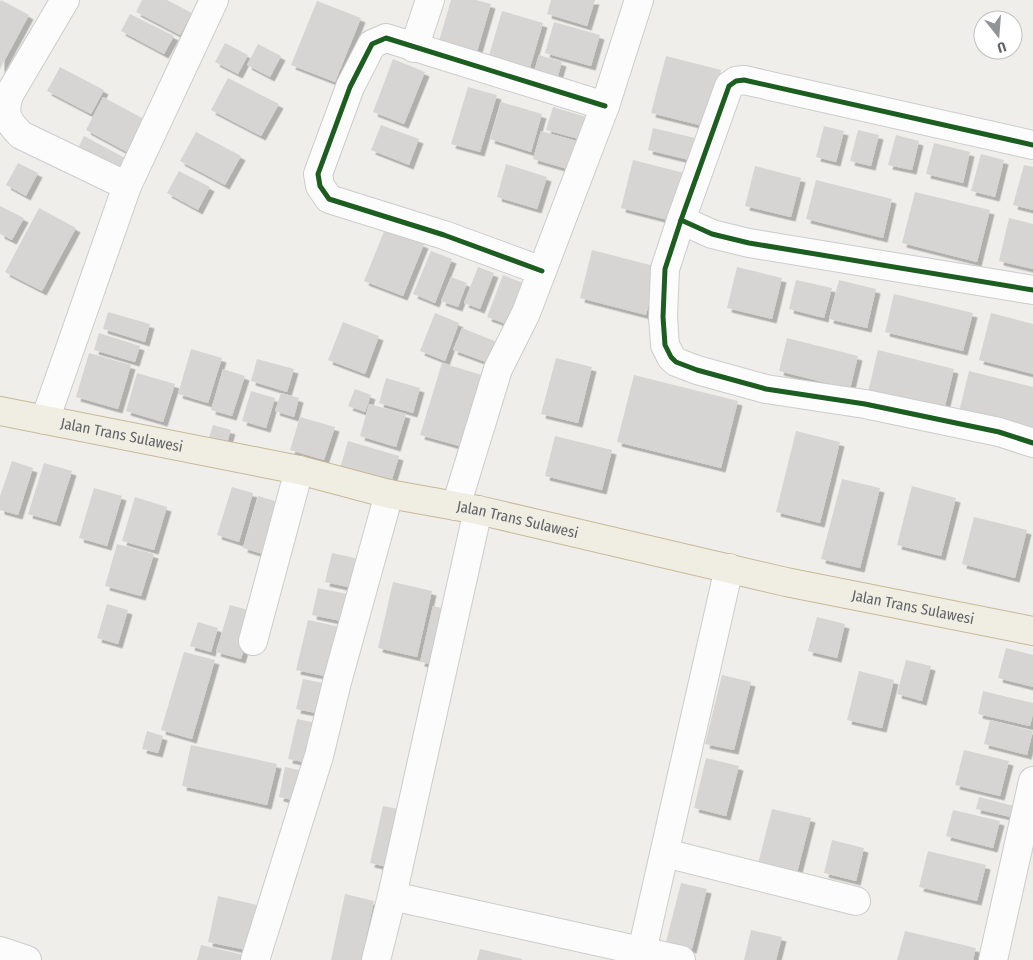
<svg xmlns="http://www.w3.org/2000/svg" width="1033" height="960" font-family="'Fira Sans Condensed',sans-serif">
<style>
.building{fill:#d6d5d3;filter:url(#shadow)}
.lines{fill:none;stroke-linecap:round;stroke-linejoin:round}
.minor-casing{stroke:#cbcccc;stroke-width:30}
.highway-casing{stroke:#c8b996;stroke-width:30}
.minor{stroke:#fdfcfc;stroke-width:28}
.highway{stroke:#f0ede3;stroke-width:28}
.cycleway-casing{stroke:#fff;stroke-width:8}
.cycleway{stroke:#1b5e20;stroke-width:5}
.labels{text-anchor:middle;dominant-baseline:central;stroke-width:4.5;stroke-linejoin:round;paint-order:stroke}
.street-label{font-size:15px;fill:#5f6368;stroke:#fff}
</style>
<defs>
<filter id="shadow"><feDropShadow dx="4.5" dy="4.5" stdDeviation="0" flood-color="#0004"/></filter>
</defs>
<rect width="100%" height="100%" fill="#efeeea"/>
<!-- building -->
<g class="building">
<path d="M1,0L29,15L0,69V2Z"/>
<path d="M142,0H167L192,13L180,35L136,12Z"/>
<path d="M451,0H476L491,4L477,52L439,41Z"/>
<path d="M551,0H595L587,26L547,14Z"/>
<path d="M317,1L361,18L335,82L291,65Z"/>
<path d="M502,11L543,23L527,78L486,66Z"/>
<path d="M130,14L174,36L164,54L121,31Z"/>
<path d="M554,22L600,35L591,66L545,53Z"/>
<path d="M225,43L248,55L238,74L215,62Z"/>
<path d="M258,44L281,56L270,77L247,65Z"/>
<path d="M539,55L562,62L557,79L534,72Z"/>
<path d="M666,56L721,70L707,127L651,113Z"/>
<path d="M393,59L425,72L404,124L373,112Z"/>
<path d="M60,67L104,90L91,114L47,91Z"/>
<path d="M228,78L279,104L261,136L211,110Z"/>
<path d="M468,87L497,95L480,152L451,144Z"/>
<path d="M103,97L144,119L127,152L86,130Z"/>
<path d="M501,102L542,114L531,152L490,139Z"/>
<path d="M553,107L593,119L586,141L546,130Z"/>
<path d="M381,125L419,139L409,165L371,150Z"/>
<path d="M824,126L844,131L836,162L816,157Z"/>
<path d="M653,128L695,138L689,160L648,150Z"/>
<path d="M858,130L879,135L871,166L850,161Z"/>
<path d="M541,131L580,142L571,170L533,159Z"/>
<path d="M196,132L241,156L225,185L180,161Z"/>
<path d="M896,135L919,141L912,170L888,165Z"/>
<path d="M84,136L127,159L117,177L75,155Z"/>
<path d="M934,143L970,152L963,183L926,174Z"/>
<path d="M981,154L1004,160L995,197L971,191Z"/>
<path d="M633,160L684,173L672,221L621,208Z"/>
<path d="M18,163L38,173L26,196L6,185Z"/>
<path d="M506,164L547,177L537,209L497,197Z"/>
<path d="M1024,165L1033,167V210L1013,205Z"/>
<path d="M755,166L801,178L791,217L745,206Z"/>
<path d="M179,171L210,187L198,210L167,193Z"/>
<path d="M816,180L892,199L883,238L806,219Z"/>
<path d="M915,192L990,210L977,262L902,243Z"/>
<path d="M0,206L24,218L12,240L0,234Z"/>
<path d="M39,208L76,228L42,291L5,272Z"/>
<path d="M1009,218L1033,224V269L999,261Z"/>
<path d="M385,229L424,244L403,296L364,281Z"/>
<path d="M592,250L658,267L646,315L580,298Z"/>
<path d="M431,251L452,259L435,303L413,294Z"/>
<path d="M478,267L494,273L480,309L464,303Z"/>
<path d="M737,267L782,278L772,319L727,308Z"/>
<path d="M503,275L523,283L506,324L487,317Z"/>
<path d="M451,277L467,283L458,307L441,301Z"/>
<path d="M796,280L832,288L824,318L789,309Z"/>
<path d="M839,280L876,289L867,328L829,319Z"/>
<path d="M894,294L973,313L963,351L885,332Z"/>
<path d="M108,312L150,324L145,342L103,329Z"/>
<path d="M435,313L459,323L445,361L420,351Z"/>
<path d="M991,313L1033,324V374L979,360Z"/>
<path d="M343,322L379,336L365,374L328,360Z"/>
<path d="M462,328L502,344L494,365L453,350Z"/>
<path d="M99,333L140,346L135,362L94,350Z"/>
<path d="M787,338L858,356L850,389L779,371Z"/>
<path d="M191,349L222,358L208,403L178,394Z"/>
<path d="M878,350L954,369L944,410L868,392Z"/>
<path d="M89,353L131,365L118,409L76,397Z"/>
<path d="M556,358L592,367L578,423L541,414Z"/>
<path d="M257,359L294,369L287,392L251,381Z"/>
<path d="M442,363L485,376L463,447L420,435Z"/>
<path d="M223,369L245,376L232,416L211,410Z"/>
<path d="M969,371L1033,387V430L959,412Z"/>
<path d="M137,373L175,384L163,422L126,411Z"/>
<path d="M634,375L738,401L721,468L617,442Z"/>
<path d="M386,378L420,388L413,413L379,403Z"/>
<path d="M355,389L371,395L365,412L348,406Z"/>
<path d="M251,391L275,398L266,428L242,421Z"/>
<path d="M281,393L299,398L294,417L275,411Z"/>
<path d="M369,404L406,414L396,447L360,436Z"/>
<path d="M300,417L335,427L324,460L290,450Z"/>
<path d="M213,425L231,430L226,446L208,441Z"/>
<path d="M796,431L840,442L820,523L776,512Z"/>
<path d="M555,436L612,450L602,490L545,476Z"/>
<path d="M348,441L399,456L391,483L340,468Z"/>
<path d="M12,461L33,468L18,515L0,510V496Z"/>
<path d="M44,463L72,471L56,522L28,514Z"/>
<path d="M842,479L880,488L860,568L821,559Z"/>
<path d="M912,486L956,498L941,556L897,545Z"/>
<path d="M232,487L253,493L239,542L217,535Z"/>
<path d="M94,488L122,496L107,546L79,538Z"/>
<path d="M258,496L285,504L269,556L243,548Z"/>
<path d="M135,497L167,507L154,550L122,541Z"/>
<path d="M974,517L1027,530L1015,578L962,564Z"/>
<path d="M117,544L154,554L141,596L105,586Z"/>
<path d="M332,553L359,559L352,588L325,582Z"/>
<path d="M393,582L432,591L417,657L378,648Z"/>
<path d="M318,588L347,594L341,621L312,615Z"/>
<path d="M107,604L128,610L118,644L97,638Z"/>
<path d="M230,605L255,612L241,659L216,652Z"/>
<path d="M433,606L451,610L439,666L420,662Z"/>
<path d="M817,617L845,624L837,658L808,651Z"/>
<path d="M308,620L340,627L329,677L296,670Z"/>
<path d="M198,622L218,628L211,652L190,646Z"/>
<path d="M1006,648L1033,655V687L998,678Z"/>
<path d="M184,652L215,660L192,739L161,730Z"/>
<path d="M906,660L931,666L922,701L897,694Z"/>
<path d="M859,671L894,680L882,728L847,720Z"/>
<path d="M722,675L751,682L734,750L705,744Z"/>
<path d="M303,679L328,684L321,714L296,709Z"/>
<path d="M983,691L1033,703V714L1030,726L978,714Z"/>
<path d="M297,719L317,723L308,763L288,759Z"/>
<path d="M990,720L1033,731L1027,755L984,744Z"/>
<path d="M147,731L163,736L158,753L142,749Z"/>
<path d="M191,745L277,764L267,805L182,786Z"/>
<path d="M964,750L1009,761L1000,796L955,785Z"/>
<path d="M706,758L739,766L726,816L694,808Z"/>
<path d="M285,767L308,772L301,802L279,797Z"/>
<path d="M979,797L1014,806L1011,817L976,809Z"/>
<path d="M383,806L409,811L396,869L370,863Z"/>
<path d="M772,809L811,818L797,873L758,864Z"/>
<path d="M953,810L1000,821L993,848L946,836Z"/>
<path d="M832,840L864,848L856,881L824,873Z"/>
<path d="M928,851L986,865L977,901L919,887Z"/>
<path d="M681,883L707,889L692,949L666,942Z"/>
<path d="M345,894L374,901L361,960H331Z"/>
<path d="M218,896L257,905L246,950L208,942Z"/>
<path d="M751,930L782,937L776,960H744Z"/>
<path d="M905,931L976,948L973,960H897Z"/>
<path d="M201,945L244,955L243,960H197Z"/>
<path d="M480,949L522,959V960H477Z"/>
</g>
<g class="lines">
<!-- minor casing -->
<g class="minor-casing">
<g id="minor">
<path d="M65,0L9,95C3,114 7,121 21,135L127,186"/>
<path d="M414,48L430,0"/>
<path d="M1033,145L744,80L736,81L729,86L681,220L712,234L749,243L1033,290"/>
<path d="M681,220L665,269L663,317L665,345L671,357L676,362L697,370L766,389L865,404L999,432L1033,443"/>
<path d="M542,271L444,235L329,199L320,186L318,174L350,87L372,44L386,38L605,106"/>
<path d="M45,420L127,186L214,0"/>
<path d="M456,506L498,369L526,313L542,271L605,106L639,0"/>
<path d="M253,641L299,470"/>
<path d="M665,853L856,901"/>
<path d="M392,896L681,960"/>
<path d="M0,951L27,960"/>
<path d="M255,960L319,756L337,682L389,494"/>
<path d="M376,960L392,896L478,510"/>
<path d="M640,960L729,568"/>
<path d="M993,960L1033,781"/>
</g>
</g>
<!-- highway casing -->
<g class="highway-casing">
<g id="highway">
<path id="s1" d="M0,411L299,470L389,494L478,510L786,582L1033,631"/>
</g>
</g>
<!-- minor -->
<use href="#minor" class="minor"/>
<!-- highway -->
<use href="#highway" class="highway"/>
<!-- cycleway casing -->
<g class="cycleway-casing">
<g id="cycleway">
<path d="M1033,145L744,80L736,81L729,86L681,220L712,234L749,243L1033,290"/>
<path d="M681,220L665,269L663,317L665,345L671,357L676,362L697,370L766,389L865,404L999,432L1033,443"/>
<path d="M542,271L444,235L329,199L320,186L318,174L350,87L372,44L386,38L605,106"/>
</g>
</g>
<!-- cycleway -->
<use href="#cycleway" class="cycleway"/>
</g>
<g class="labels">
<!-- street labels -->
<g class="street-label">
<text stroke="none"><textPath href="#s1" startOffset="124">Jalan Trans Sulawesi</textPath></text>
<text stroke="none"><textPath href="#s1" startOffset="529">Jalan Trans Sulawesi</textPath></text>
<text stroke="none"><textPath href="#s1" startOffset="934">Jalan Trans Sulawesi</textPath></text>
</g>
</g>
<!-- north arrow -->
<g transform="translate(998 35) rotate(163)"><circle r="24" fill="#ffffff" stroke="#bfc1c3"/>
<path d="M0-4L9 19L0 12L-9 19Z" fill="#919496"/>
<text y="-8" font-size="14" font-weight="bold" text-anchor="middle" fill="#5f6368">U</text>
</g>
</svg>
